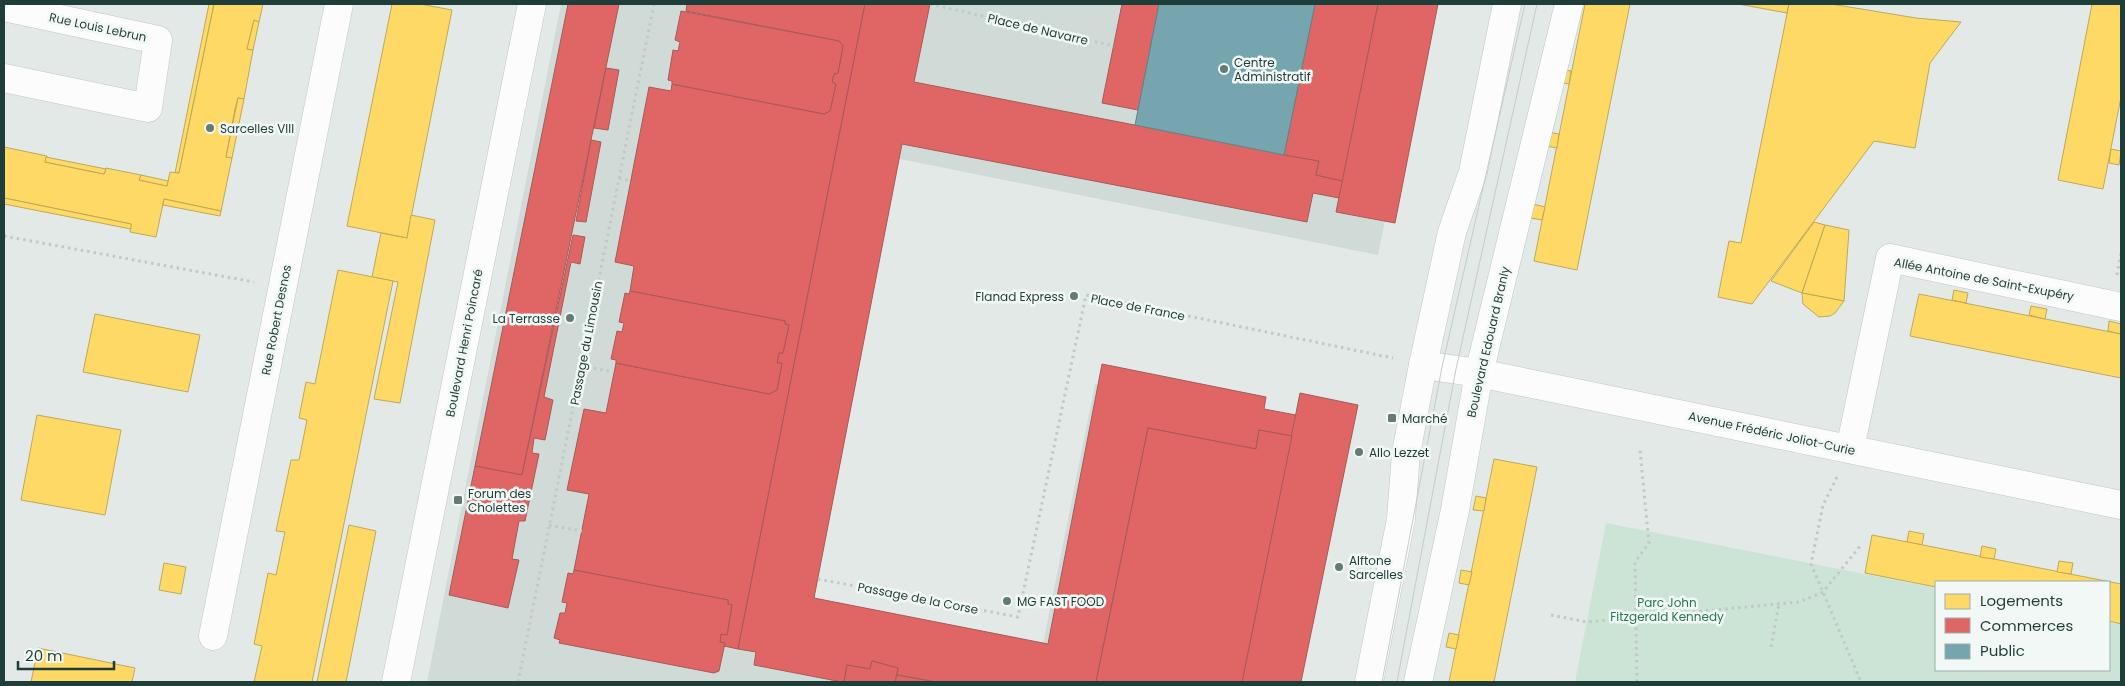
<svg xmlns="http://www.w3.org/2000/svg" width="2125" height="686" font-family="Poppins,sans-serif">
<style>
.built{fill:#d0dbd7}
.green{fill:#cbe4d5}
.homes{fill:#ffd966;stroke:#bcaa58}
.shops{fill:#e06666;stroke:#a65a58}
.public{fill:#76a5af;stroke:#5c868c}
.lines{fill:none;stroke-linecap:round;stroke-linejoin:round}
.minor-casing{stroke:#c0c6c4;stroke-width:29}
.path{stroke:#c0c9c8;stroke-width:3;stroke-dasharray:2.5 4;stroke-linecap:butt}
.minor{stroke:#fbfcfb;stroke-width:28}
.tram{stroke:#c6caca;stroke-width:1}
.poi-dot{fill:#647a76;stroke:#f1f8f5;stroke-width:2}
.labels{text-anchor:middle;dominant-baseline:central;stroke-width:5;stroke-linejoin:round;paint-order:stroke}
.street-label{font-size:12px;fill:#1f3e39;stroke:#f1f8f5}
.poi-label{font-size:12px;fill:#1f3e39;stroke:#f1f8f5;text-anchor:start}
.park-label{font-size:12px;fill:#27774f;stroke:#f1f8f5}
</style>
<rect width="100%" height="100%" fill="#e3e9e7"/>
<!-- built -->
<path class="built" d="M561,4H1429L1378,255L885,156L791,620L1038,669L1095,384L1348,434L1299,682H427Z"/>
<!-- green -->
<path class="green" d="M1606,523L1936,588V670H2109V622L2121,625V682H1575Z"/>
<!-- homes -->
<g class="homes">
<path d="M209,4H214L179,173H175Z"/>
<path d="M214,4H263L259,22L254,20L247,49L253,50L244,99L238,98L235,109L226,157L232,158L221,211L164,199L156,237L130,232L131,224L4,198V147L47,156L45,162L104,174L106,168L141,175L139,180L167,186L170,172L179,173Z"/>
<path d="M392,4H420L452,10L407,238L347,226Z"/>
<path d="M1585,4H1630L1577,270L1534,261Z"/>
<path d="M1738,4H1789L1787,13Z"/>
<path d="M1789,4H1831L1916,18L1961,22L1930,63L1915,148L1874,141L1752,304L1718,297L1729,241L1741,243Z"/>
<path d="M2092,4H2121V97L2103,189L2058,180Z"/>
<path d="M254,20L259,22L253,50L247,49Z"/>
<path d="M1560,69L1571,71L1569,84L1557,82Z"/>
<path d="M238,98L244,99L232,158L226,157Z"/>
<path d="M1548,132L1559,134L1557,148L1545,146Z"/>
<path d="M2111,149L2121,151L2119,165L2109,163Z"/>
<path d="M46,157L106,169L104,174L45,162Z"/>
<path d="M141,175L168,181L167,186L139,180Z"/>
<path d="M4,198L131,224V229L4,204Z"/>
<path d="M164,199L221,211L220,216L163,205Z"/>
<path d="M1533,204L1545,207L1542,220L1531,218Z"/>
<path d="M411,215L435,220L400,403L374,399L398,282L372,277L381,233L407,238Z"/>
<path d="M1814,222L1825,225L1802,293L1771,281Z"/>
<path d="M1825,225L1849,230L1844,301L1802,293Z"/>
<path d="M338,270L393,281L312,682H254L262,646L254,644L268,573L276,575L285,532L276,531L291,460H299L307,420L299,418L306,382L315,384Z"/>
<path d="M1954,290L1968,293L1966,303L1952,300Z"/>
<path d="M1802,293L1844,301L1835,313L1830,316L1819,317L1803,304Z"/>
<path d="M1919,294L2121,334V378L1910,336Z"/>
<path d="M2031,306L2047,309L2045,319L2029,315Z"/>
<path d="M95,314L200,335L188,392L83,372Z"/>
<path d="M2109,321L2121,324V334L2108,331Z"/>
<path d="M37,415L121,430L105,515L21,500Z"/>
<path d="M1494,459L1537,467L1494,682H1449Z"/>
<path d="M1476,496L1486,498L1484,511L1473,510Z"/>
<path d="M349,525L376,531L346,682H317Z"/>
<path d="M1909,531L1924,534L1922,545L1907,542Z"/>
<path d="M1872,535L2121,584V624L2109,621V582H1936V587L1865,573Z"/>
<path d="M1982,546L1996,549L1994,559L1980,557Z"/>
<path d="M2059,561L2073,563L2071,574L2057,572Z"/>
<path d="M164,563L186,567L181,594L159,590Z"/>
<path d="M1461,570L1472,572L1469,585L1459,583Z"/>
<path d="M1449,633L1459,635L1456,649L1446,647Z"/>
<path d="M38,648L135,668L132,682H31Z"/>
</g>
<!-- shops -->
<g class="shops">
<path d="M568,4H619L522,475L475,466Z"/>
<path d="M687,4H865L738,649L724,646L725,643L720,642L721,634L727,635L732,605L728,604V600L574,570L589,494L567,490L584,409L606,413L616,363L769,394L777,390L782,363H777L779,353H783L789,325L785,324V321L630,291L634,266L615,262L649,87L671,91L672,84L824,114L830,111L836,84L832,82L834,74L838,73L843,46L839,41L686,11Z"/>
<path d="M865,4H930L914,82L1319,161L1316,175L1343,181L1339,198L1313,193L1307,222L902,144L814,598L1048,644L1102,364L1266,397L1264,409L1296,415L1292,436L1259,430L1256,449L1148,428L1096,682H936L897,675L898,668L872,661L870,669L847,665L844,682H842L754,665L756,652L738,649Z"/>
<path d="M1122,4H1159L1138,110L1102,103Z"/>
<path d="M1315,4H1378L1343,181L1316,175L1319,161L1284,155Z"/>
<path d="M1378,4H1438L1395,223L1336,212Z"/>
<path d="M681,11L839,41L843,46L838,73L834,74L832,82L836,84L830,111L824,114L672,84V81L668,80L673,50L678,51L680,42L675,40Z"/>
<path d="M606,68L619,70L608,130L594,128Z"/>
<path d="M591,140L601,142L586,222L576,221Z"/>
<path d="M573,235L585,237L580,264L571,262L544,397L553,400L545,440L534,438L532,453L539,454L525,521H519L512,559L519,560L508,608L449,595L475,466L522,475Z"/>
<path d="M630,291L785,321V324L789,325L783,353H779L777,363H782L777,390L769,394L616,363V360L611,359L617,331L622,332L624,323L619,322L625,293L629,294Z"/>
<path d="M1300,393L1358,405L1301,682H1242Z"/>
<path d="M1148,428L1256,449L1259,430L1292,436L1242,682H1096Z"/>
<path d="M574,570L728,600V604L732,605L727,635L721,634L720,642L725,643L719,671L714,673L559,643L560,640L554,638L560,613H565L567,603L562,602L568,573L573,574Z"/>
<path d="M872,661L898,668L895,682H844L847,665L870,669Z"/>
<path d="M897,675L936,682H895Z"/>
</g>
<!-- public -->
<path class="public" d="M1159,4H1315L1284,155L1135,125Z"/>
<g class="lines">
<!-- minor casing -->
<g class="minor-casing">
<g id="minor">
<path d="M4,7L158,40L148,108L4,78"/>
<path d="M1423,365L1479,373L2121,505"/>
<path d="M1850,449L1890,258L2121,307"/>
<path d="M213,636L339,4"/>
<path d="M396,682L532,4"/>
<path d="M1369,682L1401,519L1406,453L1423,365L1452,232L1473,172L1507,4"/>
<path d="M1418,682L1455,510L1479,373L1569,4"/>
</g>
</g>
<!-- path -->
<g class="path">
<path d="M930,4L1114,46"/>
<path d="M619,178L631,181"/>
<path d="M4,236L254,282"/>
<path d="M2117,275L2121,253"/>
<path d="M581,366L609,371"/>
<path d="M1837,477L1823,505L1811,564L1861,682"/>
<path d="M549,525L582,531"/>
<path d="M818,579L1018,617L1086,295L1393,358"/>
<path d="M1551,615L1587,622L1799,602L1823,592L1861,545"/>
<path d="M1771,647L1779,604"/>
<path d="M518,682L654,4"/>
<path d="M1637,682L1635,562L1649,543L1640,450"/>
</g>
<!-- minor -->
<use href="#minor" class="minor"/>
<!-- tram -->
<g class="tram">
<path d="M1382,682L1442,367L1525,4"/>
<path d="M1397,682L1456,369L1537,4"/>
</g>
</g>
<!-- markers -->
<g class="poi-dot">
<circle cx="1224" cy="69" r="5"/>
<circle cx="210" cy="128" r="5"/>
<circle cx="1074" cy="296" r="5"/>
<circle cx="570" cy="318" r="5"/>
<rect x="1387" y="413" width="10" height="10" rx="2.5"/>
<circle cx="1359" cy="452" r="5"/>
<rect x="453" y="495" width="10" height="10" rx="2.5"/>
<circle cx="1339" cy="567" r="5"/>
<circle cx="1007" cy="601" r="5"/>
</g>
<g class="labels">
<!-- street labels -->
<g class="street-label">
<text transform="translate(98 27) rotate(12)">Rue Louis Lebrun</text>
<text transform="translate(1038 29) rotate(13)">Place de Navarre</text>
<text transform="translate(1984 279) rotate(11)">Allée Antoine de Saint-Exupéry</text>
<text transform="translate(1138 307) rotate(11)">Place de France</text>
<text transform="translate(276 320) rotate(-79)">Rue Robert Desnos</text>
<text transform="translate(1488 342) rotate(-77)">Boulevard Edouard Branly</text>
<text transform="translate(464 343) rotate(-79)">Boulevard Henri Poincaré</text>
<text transform="translate(586 343) rotate(-79)">Passage du Limousin</text>
<text transform="translate(1772 433) rotate(12)">Avenue Frédéric Joliot-Curie</text>
<text transform="translate(918 598) rotate(11)">Passage de la Corse</text>
</g>
<!-- poi labels -->
<g class="poi-label">
<text x="1234" y="62">Centre<tspan x="1234" dy="14">Administratif</tspan></text>
<text x="220" y="128">Sarcelles VIII</text>
<text x="1064" y="296" text-anchor="end">Flanad Express</text>
<text x="560" y="318" text-anchor="end">La Terrasse</text>
<text x="1402" y="418">Marché</text>
<text x="1369" y="452">Allo Lezzet</text>
<text x="468" y="493">Forum des<tspan x="468" dy="14">Cholettes</tspan></text>
<text x="1349" y="560">Alftone<tspan x="1349" dy="14">Sarcelles</tspan></text>
<text x="1017" y="601">MG FAST FOOD</text>
</g>
<!-- park labels -->
<g class="park-label">
<text x="1667" y="602">Parc John<tspan x="1667" dy="14">Fitzgerald Kennedy</tspan></text>
</g>
</g>
<!-- border -->
<rect width="2125" height="686" fill="none" stroke="#1f3e39" stroke-width="10"/>
<!-- legend -->
<rect x="1935" y="581" width="175" height="90" fill="#f1f8f5" stroke="#9daeaa"/>
<rect x="1945" y="594" width="25" height="15" fill="#ffd966" stroke="#9daeaa"/>
<text x="1980" y="606" font-size="15" fill="#1f3e39">Logements</text>
<rect x="1945" y="618" width="25" height="15" fill="#e06666" stroke="#9daeaa"/>
<text x="1980" y="631" font-size="15" fill="#1f3e39">Commerces</text>
<rect x="1945" y="644" width="25" height="15" fill="#76a5af" stroke="#9daeaa"/>
<text x="1980" y="656" font-size="15" fill="#1f3e39">Public</text>
<!-- scale -->
<path d="M18 661v8h96v-8" fill="none" stroke="#1f3e39" stroke-width="2.5"/>
<text x="25" y="661" font-size="15" fill="#1f3e39" stroke="#f1f8f5" stroke-width="4" paint-order="stroke">20 m</text>
</svg>
